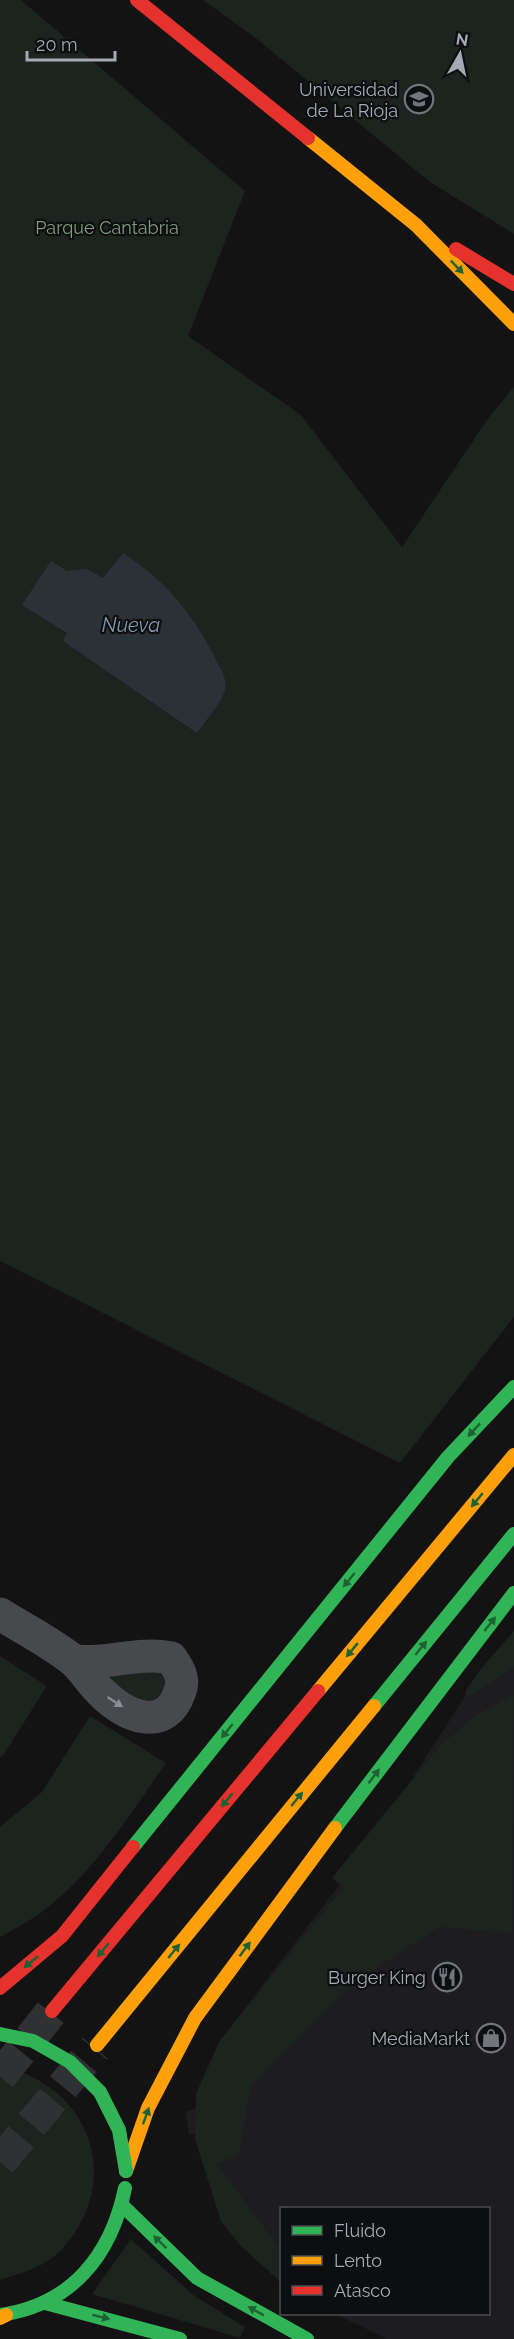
<svg xmlns="http://www.w3.org/2000/svg" width="514" height="2339" font-family="Raleway,sans-serif">
<style>
.built{fill:#1d1d1f}
.green{fill:#1d231e}
.water{fill:#2b3237}
.lines{fill:none;stroke-linecap:round;stroke-linejoin:round}
.highway-tunnel{stroke:#303133;stroke-width:33;stroke-dasharray:33 16;stroke-linecap:butt}
.street{stroke:#47494c;stroke-width:33}
.fast{stroke:#30b455;stroke-width:14}
.slow{stroke:#ff9f0a;stroke-width:14}
.jam{stroke:#e5322d;stroke-width:14}
.fast-bridge{stroke:#30b455;stroke-width:14}
.oneway{fill:#1e6132}
.oneway2{fill:#898d94}
.labels{text-anchor:middle;dominant-baseline:central;stroke-width:4.5;stroke-linejoin:round;paint-order:stroke}
.poi-label{font-size:18px;fill:#a5aab3;stroke:#0d0e0f;text-anchor:end}
.park-label{font-size:18px;fill:#7e9d7e;stroke:#0d0e0f}
.water-label{font-size:20px;font-style:italic;fill:#7f98ac;stroke:#0d0e0f}
</style>
<rect width="100%" height="100%" fill="#131313"/>
<!-- built -->
<path class="built" d="M514,1633V2339H387L336,2314H488V2208H282L281,2282L240,2245L221,2221L195,2133L189,2135L186,2112L196,2108V2094L219,2042L369,1846L469,1690Z"/>
<!-- green -->
<g class="green">
<path d="M0,0H21L245,191L188,336L301,415L402,547L489,417L514,387V1317L400,1463L0,1261Z"/>
<path d="M203,0H514V234L430,182L257,39Z"/>
<path d="M514,1631V1667L467,1698L465,1692L480,1670Z"/>
<path d="M0,1656L47,1686L2,1757L0,1756Z"/>
<path d="M158,1670L165,1675L166,1682L158,1700L140,1701L102,1676Z"/>
<path d="M514,1695L512,1933L439,1927L352,1984L251,2086L239,2155L217,2164L281,2250V2282L240,2245L221,2221L195,2139L196,2094L219,2042L344,1887L332,1878L439,1747L477,1714Z"/>
<path d="M90,1716L166,1763C129,1815 95,1872 43,1911C30,1921 14,1929 0,1937V1827L42,1792Z"/>
<path d="M0,2066C88,2084 125,2177 64,2247C48,2266 23,2273 0,2280Z"/>
<path d="M131,2239L193,2295L245,2327L240,2338L92,2294Z"/>
</g>
<!-- water -->
<path class="water" d="M123,553C165,580 194,615 216,660C220,669 228,679 225,690C221,704 205,721 197,733L63,641L67,633L22,605L51,561L67,571L86,569L103,578Z"/>
<g class="lines">
<!-- highway-tunnel -->
<g class="highway-tunnel">
<path d="M0,2077L52,2011"/>
<path d="M0,2162L95,2048"/>
</g>
<!-- street -->
<path class="street" d="M0,1614C24,1629 52,1643 74,1661C84,1670 91,1683 101,1692C126,1717 166,1734 180,1691C185,1678 178,1668 171,1658C138,1651 107,1665 74,1661"/>
<!-- fast -->
<g class="fast">
<path d="M374,1706L514,1534"/>
<path d="M335,1828L514,1593"/>
<path d="M133,1847L448,1457L514,1387"/>
<path d="M123,2206L197,2278L307,2339"/>
<path d="M45,2303L180,2339"/>
<path d="M0,2315C71,2305 111,2256 125,2188"/>
</g>
<!-- slow -->
<g class="slow">
<path d="M308,138L416,225L514,324"/>
<path d="M318,1691L514,1455"/>
<path d="M97,2045L374,1706"/>
<path d="M126,2171L148,2108L195,2018L335,1828"/>
<path d="M0,2318L6,2315"/>
</g>
<!-- jam -->
<g class="jam">
<path d="M137,0L308,138"/>
<path d="M456,249L514,284"/>
<path d="M0,1988L62,1936L133,1847"/>
<path d="M52,2011L318,1691"/>
</g>
<!-- fast-bridge -->
<path class="fast-bridge" d="M0,2034L33,2041L70,2062L100,2092L119,2130L126,2171"/>
</g>
<!-- one-way arrows -->
<defs><path id="oneway-solid" d="M-6-.8H1V-3.2L6.5 0L1 3.2V.8H-6Z" transform="scale(1.5)"/></defs>
<g class="oneway">
<use href="#oneway-solid" transform="translate(457 267) rotate(46)"/>
<use href="#oneway-solid" transform="translate(474 1430) rotate(133)"/>
<use href="#oneway-solid" transform="translate(477 1500) rotate(130)"/>
<use href="#oneway-solid" transform="translate(349 1580) rotate(129)"/>
<use href="#oneway-solid" transform="translate(490 1624) rotate(-52)"/>
<use href="#oneway-solid" transform="translate(421 1648) rotate(-51)"/>
<use href="#oneway-solid" transform="translate(352 1650) rotate(130)"/>
<use href="#oneway-solid" transform="translate(227 1731) rotate(129)"/>
<use href="#oneway-solid" transform="translate(374 1776) rotate(-53)"/>
<use href="#oneway-solid" transform="translate(297 1799) rotate(-51)"/>
<use href="#oneway-solid" transform="translate(227 1800) rotate(130)"/>
<use href="#oneway-solid" transform="translate(245 1949) rotate(-53)"/>
<use href="#oneway-solid" transform="translate(103 1950) rotate(130)"/>
<use href="#oneway-solid" transform="translate(174 1951) rotate(-51)"/>
<use href="#oneway-solid" transform="translate(31 1962) rotate(140)"/>
<use href="#oneway-solid" transform="translate(146 2116) rotate(-70)"/>
<use href="#oneway-solid" transform="translate(160 2242) rotate(-136)"/>
<use href="#oneway-solid" transform="translate(256 2311) rotate(-151)"/>
<use href="#oneway-solid" transform="translate(101 2317) rotate(14)"/>
</g>
<use class="oneway2" href="#oneway-solid" transform="translate(115 1702) rotate(33)"/>
<!-- icons -->
<defs>
<g id="university-ring" transform="scale(1.5)"><circle r="9.5" fill="#0d0e0f" stroke="#72757b" stroke-width="1.5"/><path d="M0-5L7-2L0 1L-7-2ZM-4 1L0 2.5L4 1V4Q0 6-4 4Z" fill="#72757b"/></g>
<g id="restaurant-ring" transform="scale(1.5)"><circle r="9.5" fill="#0d0e0f" stroke="#72757b" stroke-width="1.5"/><path d="M-5-6h1v4h1v-4h1v4h1v-4h1v5L-1.5 .5V6h-2V.5L-5-1ZM5-6V6H3V1.5H1.5Q1.5-4 5-6Z" fill="#72757b"/></g>
<g id="shop-ring" transform="scale(1.5)"><circle r="9.5" fill="#0d0e0f" stroke="#72757b" stroke-width="1.5"/><path d="M-5-2.5h2.3a2.7 3.5 0 0 1 5.4 0H5L5.5 6h-11ZM-1.5-2.5h3a1.5 2.3 0 0 0-3 0Z" fill="#72757b"/></g>
</defs>
<g fill-rule="evenodd">
<use href="#university-ring" x="419" y="99"/>
<use href="#restaurant-ring" x="447" y="1977"/>
<use href="#shop-ring" x="491" y="2038"/>
</g>
<g class="labels">
<!-- poi labels -->
<g class="poi-label">
<text x="398" y="89">Universidad<tspan x="398" dy="21">de La Rioja</tspan></text>
<text x="426" y="1977">Burger King</text>
<text x="470" y="2038">MediaMarkt</text>
</g>
<!-- park labels -->
<g class="park-label">
<text x="107" y="227">Parque Cantabria</text>
</g>
<!-- water labels -->
<g class="water-label">
<text x="131" y="625">Nueva</text>
</g>
</g>
<!-- legend -->
<rect x="280" y="2207" width="210" height="108" fill="#0d0e0f" stroke="#4a4c51" stroke-width="1.5"/>
<rect x="292" y="2226" width="30" height="9" fill="#30b455" stroke="#4a4c51" stroke-width="1.5"/>
<text x="334" y="2237" font-size="18" fill="#a5aab3">Fluido</text>
<rect x="292" y="2256" width="30" height="9" fill="#ff9f0a" stroke="#4a4c51" stroke-width="1.5"/>
<text x="334" y="2267" font-size="18" fill="#a5aab3">Lento</text>
<rect x="292" y="2286" width="30" height="9" fill="#e5322d" stroke="#4a4c51" stroke-width="1.5"/>
<text x="334" y="2297" font-size="18" fill="#a5aab3">Atasco</text>
<!-- north arrow -->
<g transform="translate(460 54) rotate(9)" stroke="#0d0e0f" stroke-width="4.5" paint-order="stroke">
<path d="M0-4.5L10 22L0 15L-10 22Z" fill="#a5aab3"/>
<text y="-9" font-size="16" font-weight="bold" text-anchor="middle" fill="#a5aab3">N</text>
</g>
<!-- scale -->
<path d="M27 51v9h88v-9" fill="none" stroke="#a5aab3" stroke-width="3"/>
<text x="36" y="51" font-size="18" fill="#a5aab3" stroke="#0d0e0f" stroke-width="4.5" paint-order="stroke">20 m</text>
</svg>
